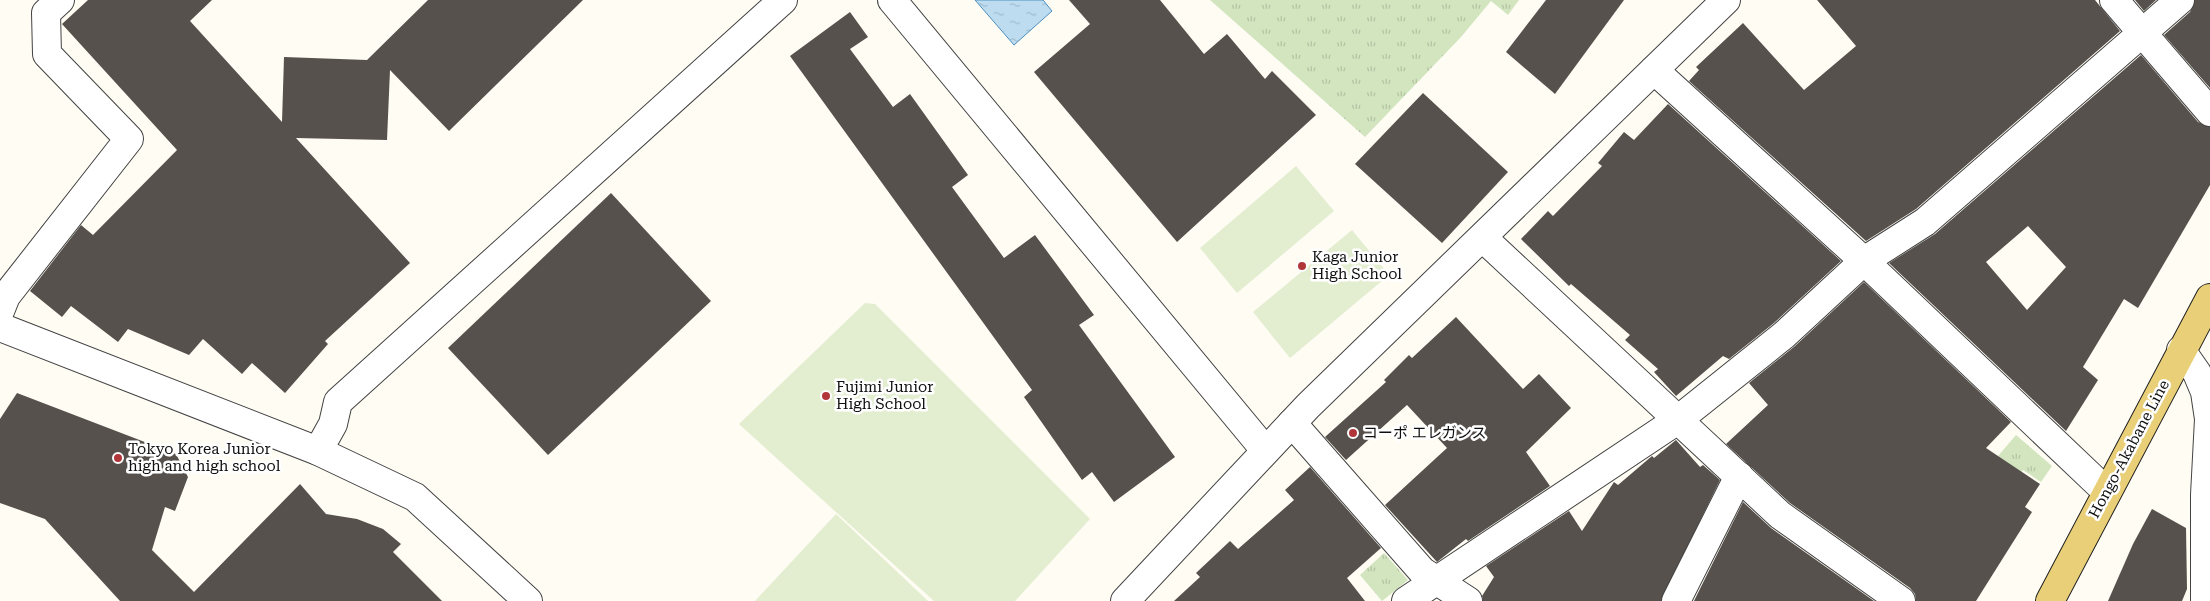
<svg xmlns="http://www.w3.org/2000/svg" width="2210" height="601" font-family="'Roboto Serif','Noto Sans JP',serif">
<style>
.park{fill:url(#park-tufts)}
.pitch{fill:#e3edd0}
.water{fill:url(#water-ripples);stroke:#4c8fbf}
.building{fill:#57514d;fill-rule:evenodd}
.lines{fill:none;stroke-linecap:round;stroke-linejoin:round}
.minor-casing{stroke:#424242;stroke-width:30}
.major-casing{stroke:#202020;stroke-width:30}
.minor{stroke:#fff;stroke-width:28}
.major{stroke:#e9cf77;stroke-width:28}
.poi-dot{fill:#b0363a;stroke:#fff;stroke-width:2}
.labels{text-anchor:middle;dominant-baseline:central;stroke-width:5;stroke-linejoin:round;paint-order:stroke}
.poi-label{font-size:15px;fill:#0f0f0f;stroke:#fff;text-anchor:start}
.street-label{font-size:15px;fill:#0f0f0f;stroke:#fff}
</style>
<defs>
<pattern id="park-tufts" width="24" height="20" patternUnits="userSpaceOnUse" patternTransform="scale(1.25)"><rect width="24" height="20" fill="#d2e5bf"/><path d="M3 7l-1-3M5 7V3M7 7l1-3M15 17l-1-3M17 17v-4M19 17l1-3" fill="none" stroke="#b3c3a3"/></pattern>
<pattern id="water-ripples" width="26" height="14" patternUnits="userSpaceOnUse" patternTransform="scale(1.25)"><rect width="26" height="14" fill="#bddcf0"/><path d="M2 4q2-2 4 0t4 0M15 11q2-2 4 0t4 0" fill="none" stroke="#a1bccd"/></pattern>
</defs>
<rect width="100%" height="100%" fill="#fefcf3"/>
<!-- park -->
<g class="park">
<path d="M1210,0H1519L1508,15L1491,1L1461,37L1365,137Z"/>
<path d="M2016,435L2052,466L2041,482L2023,470L2011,487L1986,470Z"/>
<path d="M1384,553L1408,580L1382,601L1360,575Z"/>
</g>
<!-- pitch -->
<g class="pitch">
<path d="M1296,166L1334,211L1237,293L1200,248Z"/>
<path d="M1352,230L1389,275L1290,358L1253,312Z"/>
<path d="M865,303L875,304L1090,519L1015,601H934L739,424Z"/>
<path d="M836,514L928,601H755Z"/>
</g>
<!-- water -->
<path class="water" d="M975,0H1043L1052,11L1014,45Z"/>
<!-- building -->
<g class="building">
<path d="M88,0H212L190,21L282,122L284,57L367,60L428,0H583L449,131L390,70L387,140L296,138L410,263L325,341L328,344L285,393L252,363L242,374L203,339L189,355L128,329L118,342L71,306L62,317L30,291L81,225L93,235L177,150L62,24Z"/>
<path d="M1069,0H1160L1204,54L1227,34L1265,79L1272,71L1316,115L1177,242L1034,72L1090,24Z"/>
<path d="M1546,0H1624L1555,94L1506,52Z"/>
<path d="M1817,0H2095L2120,31L1916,209L1866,241L1689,81L1699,70L1696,67L1743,23L1804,90L1856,46Z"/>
<path d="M2135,0H2156L2144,11Z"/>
<path d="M2195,0H2210V88L2164,35L2190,12Z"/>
<path d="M850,12L868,37L850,49L893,107L910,94L968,175L952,187L1004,258L1035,235L1094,315L1079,325L1175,457L1114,502L1092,472L1082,480L1024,397L1032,390L790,56Z"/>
<path d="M2141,55L2198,122L2210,127V185L2138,308L2124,299L2083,367L2098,380L2066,431L1889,263L1935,234ZM2028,226L2066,267L2027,310L1986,262Z"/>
<path d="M1423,93L1508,172L1442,243L1355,164Z"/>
<path d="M1668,104L1841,261L1774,323L1729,359L1723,356L1676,396L1654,372L1658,369L1625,340L1630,335L1571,284L1569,286L1521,239L1548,211L1553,216L1602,166L1598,163L1624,132L1634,140Z"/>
<path d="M611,193L711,301L548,455L448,348Z"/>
<path d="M1864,282L2011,422L1986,448L2040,484L2025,507L2032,512L1976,601H1916L1915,594L1910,588L1790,503L1726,444L1768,405L1749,383L1795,346Z"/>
<path d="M1456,317L1523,389L1539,374L1571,408L1526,452L1550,486L1468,541L1466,539L1437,562L1385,505L1447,448L1407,405L1346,460L1325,437L1386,382L1384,380L1409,355L1412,358Z"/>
<path d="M17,393L176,454L188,477L175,511L165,507L152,550L194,592L300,484L326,514L357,519L383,529L401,544L393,552L442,601H120L45,519L0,503V419Z"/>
<path d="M1676,440L1700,467L1703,465L1720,480L1661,601H1483L1482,596L1494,577L1486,566L1569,511L1582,531L1614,482L1618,485L1652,456L1654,458Z"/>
<path d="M1310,467L1381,548L1347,578L1365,601H1174L1200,577L1196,573L1230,541L1238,549L1294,500L1285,490Z"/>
<path d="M1743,502L1771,528L1874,601H1694Z"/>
<path d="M2152,509L2186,528L2187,589L2182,601H2108L2133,544Z"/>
</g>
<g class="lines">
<!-- minor casing -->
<g class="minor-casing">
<g id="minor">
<path d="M892,0L1265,450"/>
<path d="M2114,0L2210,112"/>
<path d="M1654,70L1864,261L2107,492"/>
<path d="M1483,238L1780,515L1901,601"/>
<path d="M0,311L6,296L129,139L47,54L46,13L60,0"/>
<path d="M0,327L318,451L415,497L528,601"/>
<path d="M2181,350L2197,373L2205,392L2209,419L2205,495V601"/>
<path d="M1292,423L1422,571L1468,601"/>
<path d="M318,451L333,424L338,402L783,0"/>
<path d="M1125,601L1308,406L1726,0"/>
<path d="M1406,601L1679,419L1784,335L1864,261L1925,222L2180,0"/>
<path d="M1676,601L1739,476"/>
</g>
</g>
<!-- major casing -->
<g class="major-casing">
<path id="major" d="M2050,601L2210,298"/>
</g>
<!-- minor -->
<use href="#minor" class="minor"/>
<!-- major -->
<use href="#major" class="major"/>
</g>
<!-- markers -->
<g class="poi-dot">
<circle cx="1302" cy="266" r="5"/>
<circle cx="826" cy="396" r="5"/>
<circle cx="1353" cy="433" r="5"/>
<circle cx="118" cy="458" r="5"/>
</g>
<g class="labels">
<!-- poi labels -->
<g class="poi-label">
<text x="1312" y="257">Kaga Junior<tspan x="1312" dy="17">High School</tspan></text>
<text x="836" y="387">Fujimi Junior<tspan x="836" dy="17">High School</tspan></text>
<text x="1363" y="433">コーポ エレガンス</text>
<text x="128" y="449">Tokyo Korea Junior<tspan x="128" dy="17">high and high school</tspan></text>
</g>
<!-- street labels -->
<g class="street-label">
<text transform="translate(2129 449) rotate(-62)">Hongo-Akabane Line</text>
</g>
</g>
</svg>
